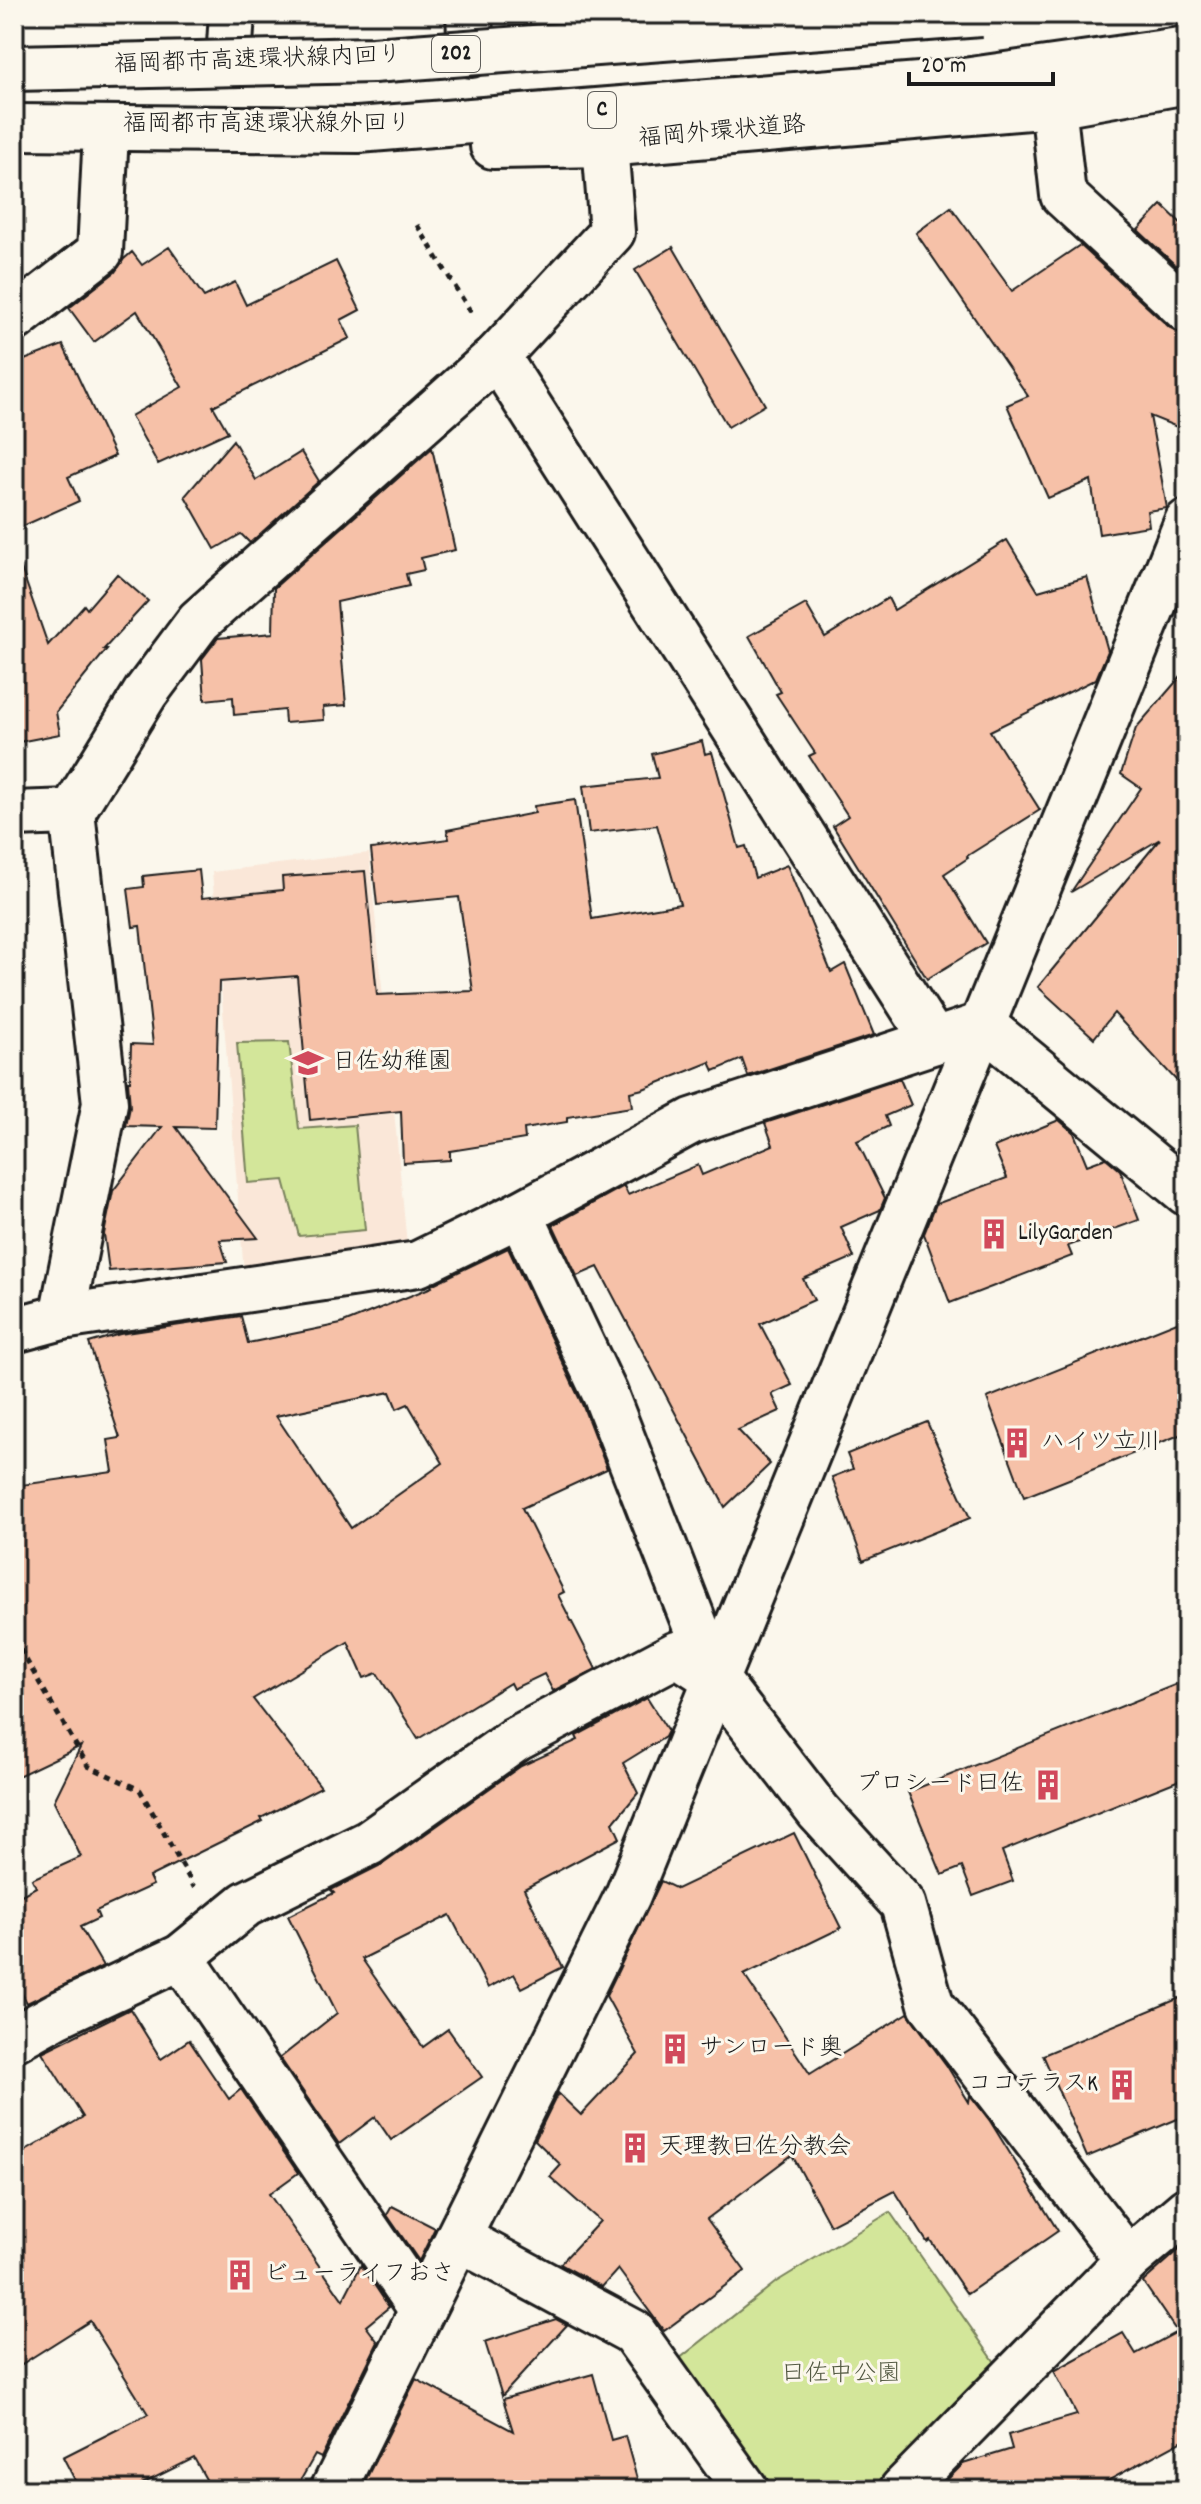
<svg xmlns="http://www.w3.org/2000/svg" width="1201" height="2504" font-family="Dekko,'Klee One',sans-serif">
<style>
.built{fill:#fae7d8}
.green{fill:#d3e69a;stroke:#78815b;stroke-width:2}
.building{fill:#f6c1a8;stroke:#1c1c1c;stroke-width:2;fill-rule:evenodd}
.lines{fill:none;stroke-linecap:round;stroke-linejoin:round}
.street-casing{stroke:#1c1c1c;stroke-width:50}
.highway-casing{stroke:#1c1c1c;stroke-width:50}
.path{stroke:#1c1c1c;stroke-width:5;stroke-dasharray:6 6;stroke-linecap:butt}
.street{stroke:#fbf7ec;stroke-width:44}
.highway{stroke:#fbf7ec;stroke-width:44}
.highway-bridge-casing{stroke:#1c1c1c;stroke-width:50;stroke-linecap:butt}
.highway-bridge{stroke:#fbf7ec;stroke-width:44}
.labels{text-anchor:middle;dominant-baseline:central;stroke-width:6;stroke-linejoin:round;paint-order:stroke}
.shield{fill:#fbf7ec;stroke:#5f5e5a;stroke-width:2}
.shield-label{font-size:22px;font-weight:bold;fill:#1c1c1c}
.street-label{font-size:24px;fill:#1c1c1c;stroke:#fbf7ec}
.poi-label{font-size:24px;fill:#1c1c1c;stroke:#fbf7ec;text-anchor:start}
.park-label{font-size:24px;fill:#535942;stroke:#fbf7ec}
</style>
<rect width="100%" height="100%" fill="#fbf7ec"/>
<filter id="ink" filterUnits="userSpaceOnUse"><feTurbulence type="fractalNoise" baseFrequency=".0125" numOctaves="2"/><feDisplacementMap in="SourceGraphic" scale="16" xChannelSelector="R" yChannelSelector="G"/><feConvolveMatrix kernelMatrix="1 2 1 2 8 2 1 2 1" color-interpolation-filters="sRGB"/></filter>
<g filter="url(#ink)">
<!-- built -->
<path class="built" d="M369,853L408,1255L244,1274L212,872Z"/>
<!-- green -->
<g class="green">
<path d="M289,1042L299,1129L355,1125L365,1230L299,1236L284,1180L248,1183L237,1043Z"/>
<path d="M890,2212L1001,2371L889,2490H753L674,2363L776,2282Z"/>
</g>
<!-- building -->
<g class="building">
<path d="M1162,205L1187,229V276L1138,230Z"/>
<path d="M951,207L1012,291L1080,245L1170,328L1187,334V431L1150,416L1167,508L1147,511L1149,526L1099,534L1091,480L1048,498L1007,405L1028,396L916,233Z"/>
<path d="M169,247L204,297L235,282L246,305L336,261L360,310L341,320L350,338L213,406L228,432L158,464L131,416L182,387L137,311L94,342L69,308L115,272L124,259L132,252L142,265Z"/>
<path d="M673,247L765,405L728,427L635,270Z"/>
<path d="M63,345L115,456L68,477L79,501L14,530V364Z"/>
<path d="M233,440L256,480L301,452L319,481L250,543L241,534L215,549L185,496Z"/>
<path d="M432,448L455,550L421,558L424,570L406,574L409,586L337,602L346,705L323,707L324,720L285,723L284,710L234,715L233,697L205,700L202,659L218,638L273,633L274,588Z"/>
<path d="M1007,540L1038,591L1087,577L1108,651L1096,679L990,731L1040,810L967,856L968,858L944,874L986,943L927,979L833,826L848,816L809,756L815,753L776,694L781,692L749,636L806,604L825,637L888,598L894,610Z"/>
<path d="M20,565L48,645L84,605L87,609L117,574L148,601L104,649H107L56,712L60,734L14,743V566Z"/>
<path d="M1187,669V1092L1114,1013L1094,1038L1038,987L1160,839L1071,892L1141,788L1121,774L1136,728Z"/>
<path d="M702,741L705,754L712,752L739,848L746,846L755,878L787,865L831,972L845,964L874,1035L748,1076L742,1059L714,1071L710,1062L643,1089L630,1092L632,1107L567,1117V1122L524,1129L525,1139L450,1151V1160L403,1163L401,1111L310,1120L297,976L219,982L215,1128L176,1127L258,1238L220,1240L227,1262L109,1271L104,1234L113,1191L162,1127L126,1126L130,1107L128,1081H130L131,1044L153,1045L140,926L133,927L128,889L144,887L143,876L199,870L202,898L283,890L282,877L365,871L377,995L473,991L459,897L377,905L371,849L449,839L447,830L535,813L534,806L575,800L592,919L680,904L657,825L589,833L583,786L658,778L652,754Z"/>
<path d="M900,1079L911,1105L885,1116L889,1126L857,1141L885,1198L880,1210L841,1227L854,1257L803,1279L814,1300L760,1324L792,1385L772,1394L780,1411L738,1430L770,1464L725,1507L598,1267L577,1276L553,1225L624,1186L628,1195L698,1165L702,1175L773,1145L765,1123Z"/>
<path d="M1059,1120L1074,1133L1087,1165L1106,1158L1120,1170L1139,1220L1068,1246L1072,1256L950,1303L924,1234L936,1204L1007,1178L994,1147Z"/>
<path d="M508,1248L582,1404L607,1469L522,1508L564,1592L558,1595L596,1669L553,1691L544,1674L513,1689L510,1683L418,1739L377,1673L364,1678L348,1642L253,1699L321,1787L261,1818L263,1821L149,1877L153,1885L96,1911L99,1918L80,1927L103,1966L27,2003L14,1978V1899L36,1887L32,1879L81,1857L54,1801L81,1746L14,1778V1486L113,1472L108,1440L120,1438L89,1343L120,1334L241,1316L248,1343L341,1324L432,1287L431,1285ZM390,1392L397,1409L408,1404L443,1463L351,1528L276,1416Z"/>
<path d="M1187,1318V1432L1024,1497L987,1398Z"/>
<path d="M927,1422L970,1518L863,1561L832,1477L853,1469L847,1454Z"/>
<path d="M1187,1680V1777L1002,1851L1013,1881L973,1896L962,1867L942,1875L908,1792Z"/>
<path d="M647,1698L668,1731L665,1737L623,1763L638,1793L613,1823L620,1838L524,1889L563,1967L522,1988L514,1974L488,1988L450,1915L362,1959L423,2047L448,2029L482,2077L391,2140L375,2117L339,2144L280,2058L337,2013L288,1916L334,1893L331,1890L383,1864L521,1766L578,1740L576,1736Z"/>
<path d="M794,1833L841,1928L744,1975L810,2074L908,2013L947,2066L969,2102L970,2095L990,2121L1058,2231L967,2294L930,2240L927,2242L895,2191L830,2225L792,2155L707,2219L745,2271L664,2331L618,2269L602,2287L560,2264L600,2221L550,2177L561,2165L535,2140L558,2093L581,2115L638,2054L606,1996L661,1881L677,1889Z"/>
<path d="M1187,1995V2115L1087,2157L1043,2055Z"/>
<path d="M130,2009L161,2059L189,2040L229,2099L241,2089L298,2173L269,2194L343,2300L361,2265L389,2307L366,2326L378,2342L321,2458L315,2455L295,2490H212L194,2458L130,2490H80L63,2457L148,2414L90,2321L14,2369V2158L83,2117L42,2052Z"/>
<path d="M392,2206L435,2228L419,2261L387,2215Z"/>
<path d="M1187,2243V2438L1091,2490H937L963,2464L1012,2449L1008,2435L1077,2415L1054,2371L1123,2333L1136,2354L1177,2332L1143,2282Z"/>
<path d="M556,2319L567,2325L502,2396L485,2342Z"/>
<path d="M593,2374L611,2440L625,2436L640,2490H383L365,2481L416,2379L513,2431L503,2399Z"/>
</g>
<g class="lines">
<!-- street casing -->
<g class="street-casing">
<g id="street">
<path d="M469,14L471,54"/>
<path d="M229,60L232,14"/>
<path d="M1053,105L1063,195L1187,310"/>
<path d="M14,319L100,252L105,152"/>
<path d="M497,356L934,1041"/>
<path d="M14,814L72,812L146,692L199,621L497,356L612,232L605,144"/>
<path d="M520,1214L605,1394L716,1679L819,1812L903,1904L931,2004L1128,2260"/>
<path d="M62,1317L418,1264L520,1214L692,1121L983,1025L1187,1193"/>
<path d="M14,1330L62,1317L105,1103L72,812"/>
<path d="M181,1957L422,2310"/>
<path d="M14,2039L57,2015L181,1957L246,1904L369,1843L516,1739L677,1654L716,1679"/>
<path d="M458,2238L633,2332L746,2490"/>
<path d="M333,2490L628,1895L1187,522"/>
<path d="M902,2490L1128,2260L1187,2210"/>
</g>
</g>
<!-- highway casing -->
<g class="highway-casing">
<g id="highway">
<path d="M14,127L358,130L957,82L1187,49"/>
<path d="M493,146L605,144L1053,105L1187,81"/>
</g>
</g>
<!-- path -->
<g class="path">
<path d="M417,225L472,314"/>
<path d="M14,1639L88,1766L140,1790L194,1887"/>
</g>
<!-- street -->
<use href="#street" class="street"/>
<!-- highway -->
<use href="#highway" class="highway"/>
<!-- highway-bridge casing -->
<g class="highway-bridge-casing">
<path id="highway-bridge" d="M14,68L373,60L981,14"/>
</g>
<!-- highway-bridge -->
<use href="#highway-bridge" class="highway-bridge"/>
</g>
</g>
<!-- icons -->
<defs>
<g id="school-bare" transform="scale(2.4)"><path d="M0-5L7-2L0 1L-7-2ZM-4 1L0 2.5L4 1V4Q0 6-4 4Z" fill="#d1495b" stroke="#fbf7ec" stroke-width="2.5" paint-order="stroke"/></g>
<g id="building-bare" transform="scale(2.4)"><path d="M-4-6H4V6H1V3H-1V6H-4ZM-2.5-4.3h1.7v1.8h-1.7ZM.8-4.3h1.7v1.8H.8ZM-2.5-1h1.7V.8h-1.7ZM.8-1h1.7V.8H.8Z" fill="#d1495b" stroke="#fbf7ec" stroke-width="2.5" paint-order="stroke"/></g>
</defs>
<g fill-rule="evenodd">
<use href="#school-bare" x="308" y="1063"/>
<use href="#building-bare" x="994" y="1234"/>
<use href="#building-bare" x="1017" y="1443"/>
<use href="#building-bare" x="1048" y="1785"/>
<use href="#building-bare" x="675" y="2049"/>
<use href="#building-bare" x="1122" y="2085"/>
<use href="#building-bare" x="635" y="2148"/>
<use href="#building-bare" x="240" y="2275"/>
</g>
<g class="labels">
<!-- shield labels -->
<g class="shield">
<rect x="432" y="36" width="48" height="36" rx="6"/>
<rect x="588" y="92" width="28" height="36" rx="6"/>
</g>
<g class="shield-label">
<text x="456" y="54">202</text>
<text x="602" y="110">C</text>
</g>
<!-- street labels -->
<g class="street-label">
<text transform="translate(258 61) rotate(-2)">福岡都市高速環状線内回り</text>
<text x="267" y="125">福岡都市高速環状線外回り</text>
<text transform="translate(722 133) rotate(-5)">福岡外環状道路</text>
</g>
<!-- poi labels -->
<g class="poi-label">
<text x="332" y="1063">日佐幼稚園</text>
<text x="1018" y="1234">LilyGarden</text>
<text x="1041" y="1443">ハイツ立川</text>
<text x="1024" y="1785" text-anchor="end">プロシード曰佐</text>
<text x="699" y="2049">サンロード奥</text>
<text x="1098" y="2085" text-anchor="end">ココテラスK</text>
<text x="659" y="2148">天理教曰佐分教会</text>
<text x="264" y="2275">ビューライフおさ</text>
</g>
<!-- park labels -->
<g class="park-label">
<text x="841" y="2375">曰佐中公園</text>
</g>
</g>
<!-- margin -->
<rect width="1201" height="2504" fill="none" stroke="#fbf7ec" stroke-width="48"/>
<rect x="24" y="24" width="1153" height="2456" fill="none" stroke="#1c1c1c" stroke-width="3" filter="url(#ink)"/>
<!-- scale -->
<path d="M909 72v12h144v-12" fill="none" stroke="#1c1c1c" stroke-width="4"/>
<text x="921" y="72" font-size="24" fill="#1c1c1c" stroke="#fbf7ec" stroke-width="6" paint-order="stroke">20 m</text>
</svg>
